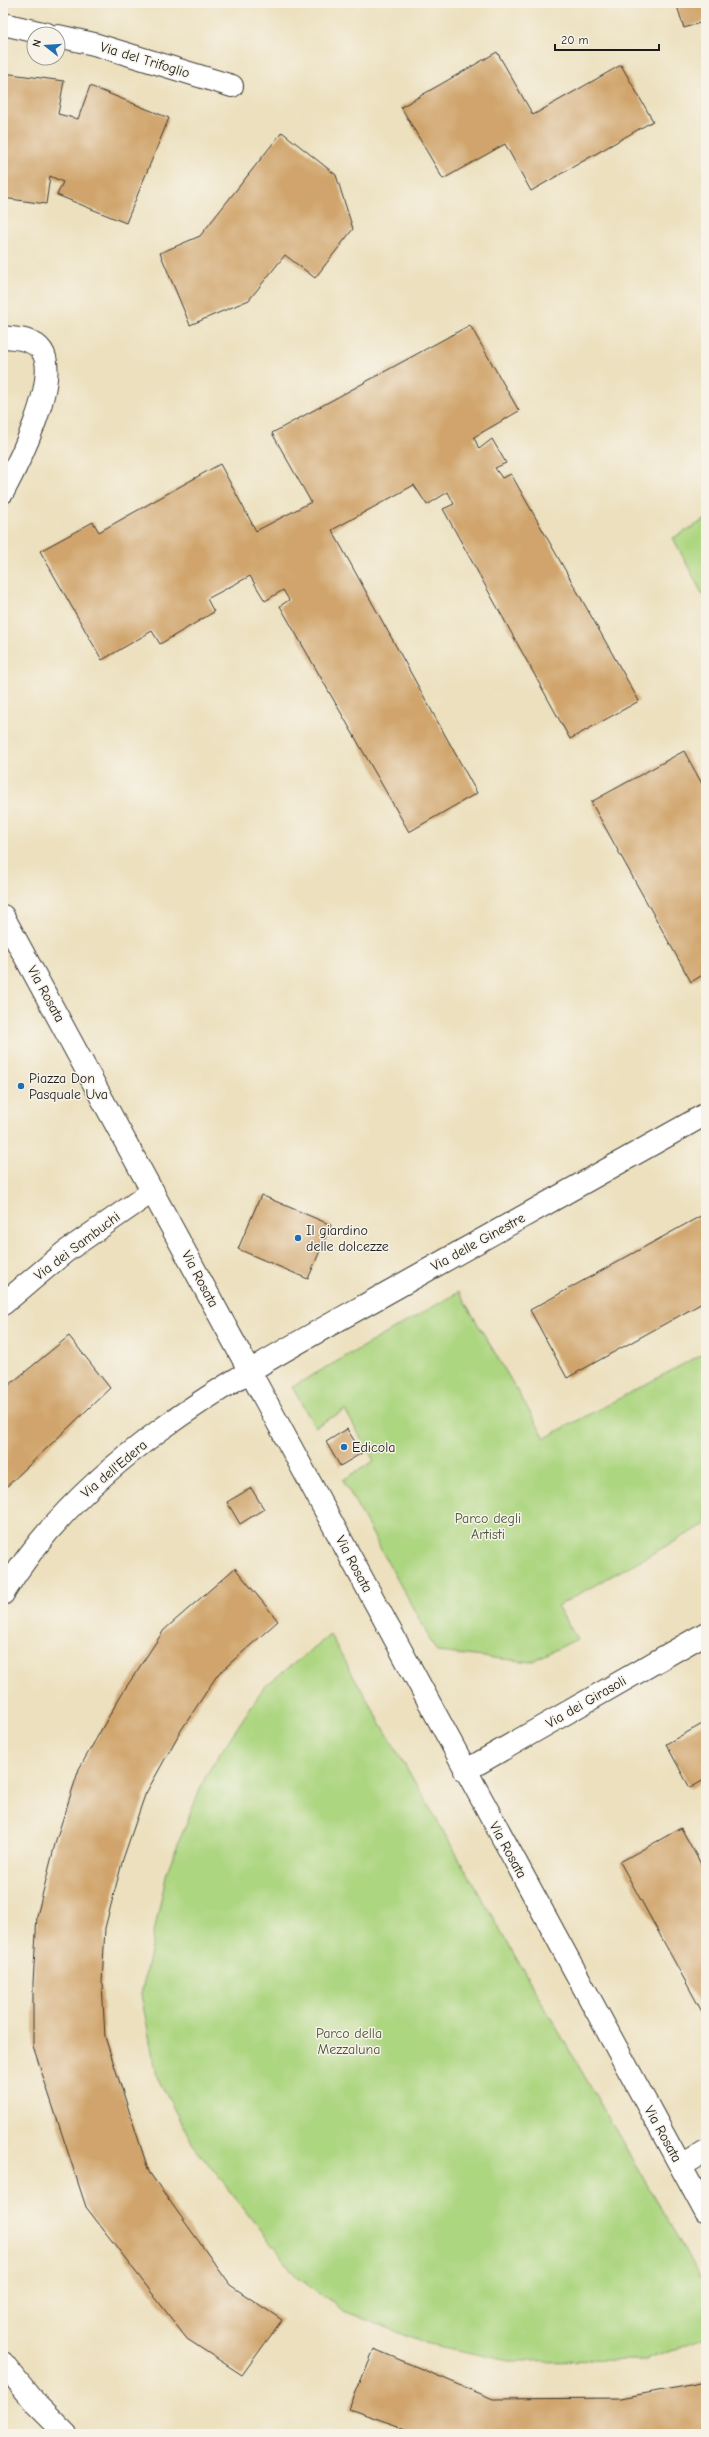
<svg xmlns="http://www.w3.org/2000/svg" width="709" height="2437" font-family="'Comic Neue',sans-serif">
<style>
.green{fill:#add681;stroke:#64794e}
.building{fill:#d0a46c}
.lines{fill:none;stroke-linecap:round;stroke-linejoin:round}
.street-casing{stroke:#3b3934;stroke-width:24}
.street{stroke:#fff;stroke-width:22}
.poi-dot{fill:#1f6fb2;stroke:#f7f3e8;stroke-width:1.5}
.labels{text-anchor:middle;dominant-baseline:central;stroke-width:3;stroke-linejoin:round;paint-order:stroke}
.street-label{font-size:14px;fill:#1c1c1c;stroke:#f7f3e8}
.poi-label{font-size:14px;fill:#1c1c1c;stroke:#f7f3e8;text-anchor:start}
.park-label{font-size:14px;fill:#48543a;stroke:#f7f3e8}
</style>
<rect width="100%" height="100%" fill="#f7f3e8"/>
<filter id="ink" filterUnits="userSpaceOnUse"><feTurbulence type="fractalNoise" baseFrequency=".025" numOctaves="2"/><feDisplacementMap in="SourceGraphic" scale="8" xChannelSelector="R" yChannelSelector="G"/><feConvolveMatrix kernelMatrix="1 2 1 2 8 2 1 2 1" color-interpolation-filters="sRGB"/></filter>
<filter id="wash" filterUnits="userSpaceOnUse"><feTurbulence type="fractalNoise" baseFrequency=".012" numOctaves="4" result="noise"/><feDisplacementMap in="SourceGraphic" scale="16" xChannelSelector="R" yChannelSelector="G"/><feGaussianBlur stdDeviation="0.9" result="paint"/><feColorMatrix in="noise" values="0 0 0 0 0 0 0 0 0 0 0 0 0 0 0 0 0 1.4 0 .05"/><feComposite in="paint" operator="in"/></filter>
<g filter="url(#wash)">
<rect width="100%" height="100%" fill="#ece0be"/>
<!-- green -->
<g class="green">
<path d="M706,519V601L673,538Z"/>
<path d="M459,1292L545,1438L706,1352V1524L557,1606L577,1639L531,1662L437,1652L343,1480L374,1461L345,1410L315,1427L292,1387Z"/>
<path d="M330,1635L706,2287V2338L646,2360L509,2361L425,2343L344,2311L297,2277L192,2143L157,2077L141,1995L167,1871L206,1775L264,1687Z"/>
</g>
<g id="blocks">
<!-- building -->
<g class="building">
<path d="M676,3H706V21L684,28Z"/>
<path d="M497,52L533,115L621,65L653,121L531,191L505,144L443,179L401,107Z"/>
<path d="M3,73L64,81L58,114L78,119L90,86L169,118L126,223L57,195L63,182L50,176L46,204L3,198Z"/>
<path d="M282,132L336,175L353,229L315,278L285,255L249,300L190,325L160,253L200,236Z"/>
<path d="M470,325L519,411L474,437L479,449L492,439L506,463L495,468L502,478L511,474L639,701L570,739L443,509L454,504L448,492L427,505L414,485L332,530L477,793L409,832L280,606L289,600L283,590L265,601L250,576L207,599L214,612L160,644L152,631L102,660L40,551L93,522L99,532L220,464L256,531L311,502L272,433Z"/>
<path d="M684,751L706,791V973L691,982L591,802Z"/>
<path d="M261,1195L331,1225L308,1279L238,1249Z"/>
<path d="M706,1213V1301L567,1378L530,1310Z"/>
<path d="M69,1336L110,1388L3,1490V1390Z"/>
<path d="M347,1429L362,1453L340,1466L326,1442Z"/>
<path d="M251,1488L264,1509L240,1524L227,1502Z"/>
<path d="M235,1568L278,1621L218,1674L180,1732L145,1795L123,1859L105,1928L102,1983L105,2037L149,2172L230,2285L282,2320L242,2375L187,2339L86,2207L33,2046V1983L37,1916L56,1840L79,1769L121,1695L164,1630Z"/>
<path d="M706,1722V1779L690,1788L666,1744Z"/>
<path d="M681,1828L706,1873V2019L620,1862Z"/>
<path d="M374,2349L493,2399L621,2398L706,2382V2434H421L349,2409Z"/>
</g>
</g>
</g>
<g filter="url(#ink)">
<use href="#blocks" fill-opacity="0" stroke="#3b3934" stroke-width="1"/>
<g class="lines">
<!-- street casing -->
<g class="street-casing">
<g id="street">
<path d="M3,24L47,34"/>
<path d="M58,36L94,44L232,86"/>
<path d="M3,337C16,338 34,339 42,351C61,378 17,466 3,492"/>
<path d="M3,916L706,2213"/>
<path d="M3,1304L65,1252L153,1191"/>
<path d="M3,1594C89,1449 259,1365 401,1285C503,1228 604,1171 706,1114"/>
<path d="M465,1771L706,1633"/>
<path d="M681,2166L706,2151"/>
<path d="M3,2363L37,2405L66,2434"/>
</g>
</g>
<!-- street -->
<use href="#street" class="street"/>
</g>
</g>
<!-- markers -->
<g class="poi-dot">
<circle cx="21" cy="1086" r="4"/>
<circle cx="298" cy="1238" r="4"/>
<circle cx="344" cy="1447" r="4"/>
</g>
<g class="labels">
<!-- street labels -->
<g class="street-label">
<text transform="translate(145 60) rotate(17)">Via del Trifoglio</text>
<text transform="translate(46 994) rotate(61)">Via Rosata</text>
<text transform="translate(478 1242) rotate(-29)">Via delle Ginestre</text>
<text transform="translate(77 1246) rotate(-37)">Via dei Sambuchi</text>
<text transform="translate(200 1279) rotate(62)">Via Rosata</text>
<text transform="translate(114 1469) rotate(-40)">Via dell'Edera</text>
<text transform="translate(354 1564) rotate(62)">Via Rosata</text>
<text transform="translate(586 1702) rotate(-30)">Via dei Girasoli</text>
<text transform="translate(508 1850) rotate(61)">Via Rosata</text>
<text transform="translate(663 2134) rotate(61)">Via Rosata</text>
</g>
<!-- poi labels -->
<g class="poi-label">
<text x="29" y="1078">Piazza Don<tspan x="29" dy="16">Pasquale Uva</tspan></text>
<text x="306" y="1230">Il giardino<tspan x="306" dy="16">delle dolcezze</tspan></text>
<text x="352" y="1447">Edicola</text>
</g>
<!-- park labels -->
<g class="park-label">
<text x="488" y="1518">Parco degli<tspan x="488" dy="16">Artisti</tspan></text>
<text x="349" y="2033">Parco della<tspan x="349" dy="16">Mezzaluna</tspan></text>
</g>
</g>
<!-- margin -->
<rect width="709" height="2437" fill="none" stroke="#f7f3e8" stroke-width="16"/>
<!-- north arrow -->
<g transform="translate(46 46) rotate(287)"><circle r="19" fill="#f7f3e8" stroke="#9f9d96"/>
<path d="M0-3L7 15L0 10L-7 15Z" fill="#1f6fb2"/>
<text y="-6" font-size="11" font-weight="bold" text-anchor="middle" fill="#1c1c1c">N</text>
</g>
<!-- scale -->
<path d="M555 44v6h104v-6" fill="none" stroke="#1c1c1c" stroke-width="2"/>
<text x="561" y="44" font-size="12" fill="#1c1c1c" stroke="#f7f3e8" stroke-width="3" paint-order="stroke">20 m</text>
</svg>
